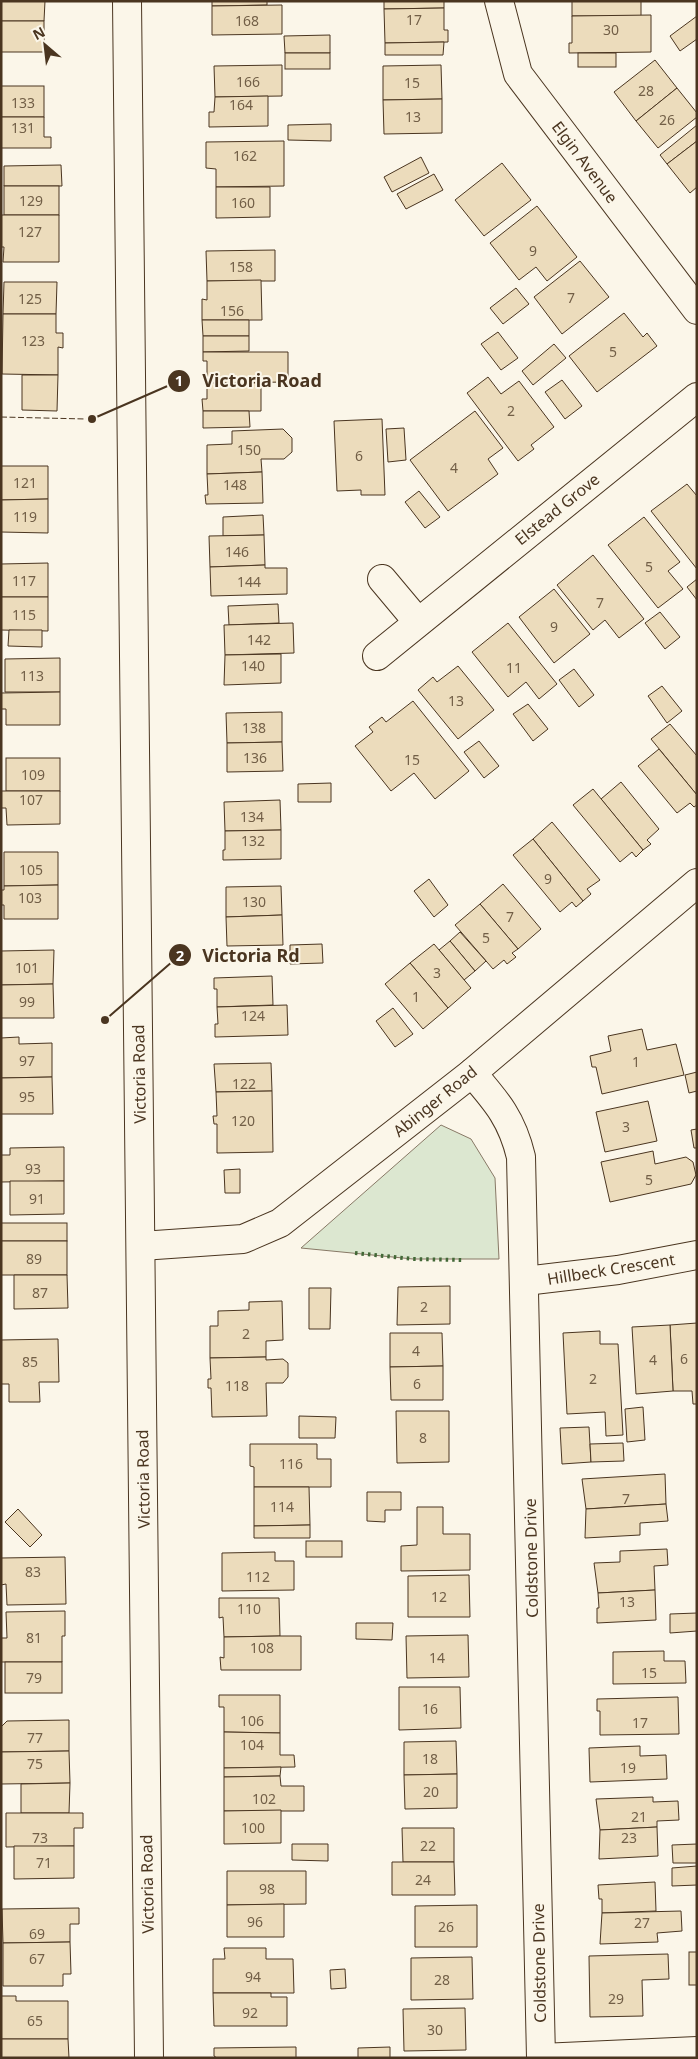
<svg xmlns="http://www.w3.org/2000/svg" width="698" height="2059" font-family="'Noto Sans',sans-serif">
<style>
.green{fill:#dce7d0;stroke:#887966}
.building{fill:#ecdcbc;stroke:#4a3520}
.lines{fill:none;stroke-linecap:round;stroke-linejoin:round}
.minor-casing{stroke:#4a3520;stroke-width:30}
.minor{stroke:#fbf6e9;stroke-width:28}
.hedge{stroke:#436837;stroke-width:4;stroke-dasharray:2.5 4;stroke-linecap:butt}
.fence{stroke:#4a3520;stroke-width:1;stroke-dasharray:6 2.5;stroke-linecap:butt}
.labels{text-anchor:middle;dominant-baseline:central;stroke-width:4;stroke-linejoin:round;paint-order:stroke}
.number-label{font-size:14px;fill:#725f47}
.street-label{font-size:16px;fill:#4a3520;stroke:#fbf6e9}
.leader{fill:none;stroke:#4a3520;stroke-width:2}
.callout-dot{fill:#4a3520;stroke:#fbf6e9;stroke-width:2}
.mark-label{font-size:15px;text-anchor:middle;font-weight:bold;fill:#fff}
.callout-label{font-size:18px;text-anchor:middle;font-weight:bold;fill:#4a3520;stroke:#fbf6e9;stroke-width:4;stroke-linejoin:round;paint-order:stroke}
</style>
<rect width="100%" height="100%" fill="#fbf6e9"/>
<!-- green -->
<path class="green" d="M441,1125L471,1139L495,1178L499,1259H413L301,1248Z"/>
<!-- building -->
<g class="building">
<path d="M1,1H45L44,21H1Z"/>
<path d="M212,1H267V5L212,6Z"/>
<path d="M384,1H444V8L384,9Z"/>
<rect x="572" y="1" width="69" height="15"/>
<path d="M282,5V34L212,35V6Z"/>
<path d="M444,8V30H448V42L385,43L384,9Z"/>
<path d="M651,15V52L569,53V43H572V16Z"/>
<path d="M697,16V39L680,51L670,36Z"/>
<rect x="1" y="21" width="43" height="31"/>
<path d="M330,35V53H285L284,36Z"/>
<path d="M444,42L443,55H385V43Z"/>
<rect x="285" y="53" width="45" height="16"/>
<rect x="578" y="53" width="38" height="14"/>
<path d="M655,60L677,88L636,121L614,92Z"/>
<path d="M282,65V96L215,97L214,66Z"/>
<path d="M441,65L442,99L383,100V66Z"/>
<rect x="1" y="86" width="43" height="31"/>
<path d="M677,88L697,113V117L658,148L636,121Z"/>
<path d="M268,96V126L209,127V112H214L215,97Z"/>
<path d="M442,99V133L384,134L383,100Z"/>
<path d="M1,117H44V137H51V148H1Z"/>
<path d="M331,124V141L288,140V125Z"/>
<path d="M697,125V141L667,164L660,155Z"/>
<path d="M284,141V186L216,187V169L206,168V142Z"/>
<path d="M697,141V187L690,193L667,164Z"/>
<path d="M421,157L429,173L392,192L384,177Z"/>
<path d="M502,163L531,200L484,236L455,200Z"/>
<path d="M61,165L62,186H4V166Z"/>
<path d="M434,174L443,190L406,209L397,194Z"/>
<rect x="4" y="186" width="55" height="29"/>
<path d="M216,187H270V217L216,218Z"/>
<path d="M537,206L577,257L547,281L536,267L519,280L490,243Z"/>
<path d="M1,215H59V262H3L4,247H1Z"/>
<path d="M275,250V281H207L206,251Z"/>
<path d="M580,261L609,297L562,334L534,297Z"/>
<path d="M261,280L262,320H202V299L207,300V281Z"/>
<path d="M4,282H57L56,314H3Z"/>
<path d="M516,288L529,304L503,324L490,308Z"/>
<path d="M624,313L643,337L647,333L657,346L597,392L569,356Z"/>
<path d="M3,314H56V333H63V348L58,347V375L2,374Z"/>
<path d="M202,320H249V336H203Z"/>
<path d="M498,332L518,358L501,370L481,344Z"/>
<path d="M203,336H249V351L203,352Z"/>
<path d="M554,344L566,358L533,385L522,371Z"/>
<path d="M203,352H288V382L207,383V361H203Z"/>
<path d="M22,375H58L57,411L22,410Z"/>
<path d="M488,377L501,394L519,381L554,427L531,445L534,449L518,461L467,393Z"/>
<path d="M562,380L582,406L565,419L545,392Z"/>
<path d="M207,383H261V411H203L202,399H207Z"/>
<path d="M203,411H249L250,427L203,428Z"/>
<path d="M475,411L503,448L488,459L498,474L448,511L410,460Z"/>
<path d="M382,419L385,495H361V490L337,491L334,421Z"/>
<path d="M404,428L406,460L388,462L386,429Z"/>
<path d="M283,429L292,438V452L284,459H261L262,472L207,474V445L232,444V431Z"/>
<path d="M1,466H48V499L1,500Z"/>
<path d="M262,472L263,503L206,504L205,495H208L207,474Z"/>
<path d="M687,484L697,496V569L651,511Z"/>
<path d="M419,491L440,517L425,528L405,502Z"/>
<path d="M48,499V533L1,532V500Z"/>
<path d="M263,515L264,535L223,536V517Z"/>
<path d="M644,517L680,562L668,571L683,589L658,608L608,545Z"/>
<path d="M264,535L265,565L210,567L209,536Z"/>
<path d="M593,555L644,619L619,638L605,620L593,630L557,585Z"/>
<path d="M48,563V597H1V564Z"/>
<path d="M265,565V568H287V594L211,596L210,567Z"/>
<path d="M697,579V600L687,587Z"/>
<path d="M554,589L590,634L554,663L519,617Z"/>
<path d="M1,597H48V631L1,630Z"/>
<path d="M278,604L279,623L229,625L228,606Z"/>
<path d="M660,612L680,637L665,649L645,623Z"/>
<path d="M293,623L294,653L225,655L224,625Z"/>
<path d="M508,623L557,684L539,699L526,682L508,697L472,652Z"/>
<path d="M9,630H42V647L8,646Z"/>
<path d="M281,654V683L224,685L225,655Z"/>
<path d="M60,658V692H5V659Z"/>
<path d="M458,666L494,710L458,739L418,690L433,677L437,682Z"/>
<path d="M574,669L594,695L579,707L559,680Z"/>
<path d="M662,686L682,711L667,723L648,696Z"/>
<path d="M60,692V725H6V709H1V693Z"/>
<path d="M413,701L469,771L435,799L414,773L391,791L355,746L373,732L369,727L382,717L386,722Z"/>
<path d="M528,704L548,729L533,741L513,714Z"/>
<path d="M282,712V742L227,743L226,713Z"/>
<path d="M670,724L697,756V795L651,739Z"/>
<path d="M479,741L499,766L484,778L464,752Z"/>
<path d="M282,742L283,771L227,772V743Z"/>
<path d="M659,749L697,795V805L694,807L690,803L677,813L638,766Z"/>
<rect x="6" y="758" width="54" height="33"/>
<path d="M621,782L659,829L647,840L651,844L643,850L601,799Z"/>
<path d="M331,783V802H298V784Z"/>
<path d="M593,789L643,850L636,857L632,852L620,862L573,805Z"/>
<path d="M1,791H60V824L7,825L6,808H1Z"/>
<path d="M280,800L281,830L225,831L224,802Z"/>
<path d="M552,822L600,880L587,889L591,894L583,901L533,839Z"/>
<path d="M281,830V859L223,860V850H225V831Z"/>
<path d="M533,839L583,901L576,907L572,902L560,912L513,855Z"/>
<path d="M4,852H58V885L4,886Z"/>
<path d="M429,879L448,905L434,917L414,891Z"/>
<path d="M503,884L541,929L518,949L480,904Z"/>
<path d="M58,885V919H4V905H1V890H4V886Z"/>
<path d="M281,886L282,915L226,917V887Z"/>
<path d="M480,904L518,949L512,953L516,957L507,964L504,960L493,969L455,925Z"/>
<path d="M282,915L283,945L227,946L226,917Z"/>
<path d="M460,932L486,961L475,971L450,941Z"/>
<path d="M450,941L475,971L464,980L439,950Z"/>
<path d="M322,944L323,963L290,964V945Z"/>
<path d="M434,944L471,988L448,1008L410,963Z"/>
<path d="M54,950L53,984L1,985V951Z"/>
<path d="M410,963L448,1008L423,1029L385,984Z"/>
<path d="M272,976L273,1005L217,1007V989H214V978Z"/>
<path d="M53,984L54,1018H1V985Z"/>
<path d="M287,1005L288,1035L215,1037V1024H218L217,1007Z"/>
<path d="M393,1008L413,1034L395,1047L376,1021Z"/>
<path d="M642,1029L647,1050L676,1044L684,1075L602,1094L596,1067H592L590,1056L611,1051L608,1036Z"/>
<path d="M19,1037V1044L52,1043V1077L1,1078V1038Z"/>
<path d="M271,1063L272,1091L216,1092L214,1064Z"/>
<path d="M697,1072V1091L689,1093L685,1075Z"/>
<path d="M52,1077L53,1114H1V1078Z"/>
<path d="M272,1091L273,1152L217,1153V1124H214L213,1116H217L216,1092Z"/>
<path d="M648,1101L657,1141L605,1152L596,1112Z"/>
<path d="M697,1129V1148H694L691,1130Z"/>
<path d="M64,1147V1181L1,1182V1155H10V1148Z"/>
<path d="M653,1151L655,1164L686,1157L693,1162L696,1175L691,1184L610,1202L601,1162Z"/>
<path d="M240,1169V1193H225L224,1170Z"/>
<path d="M10,1181H64V1214L10,1215Z"/>
<rect x="1" y="1223" width="66" height="18"/>
<rect x="1" y="1241" width="66" height="34"/>
<path d="M14,1275H67L68,1308L14,1309Z"/>
<path d="M450,1286V1324L397,1325L398,1287Z"/>
<path d="M309,1288H331L330,1329H309Z"/>
<path d="M282,1301L283,1340L266,1341V1357L210,1358V1326H218V1311L249,1310V1302Z"/>
<path d="M697,1323V1404H693L692,1391H673L670,1325Z"/>
<path d="M670,1325L673,1391L636,1394L632,1327Z"/>
<path d="M600,1331V1344H618L623,1435L606,1436L605,1412L567,1414L563,1333Z"/>
<path d="M390,1333H442L443,1366L390,1367Z"/>
<path d="M58,1339L59,1382H39L40,1402H9V1384H1V1340Z"/>
<path d="M266,1357V1360L283,1359L288,1363V1377L283,1383H266L267,1416L212,1417L211,1388H208V1379H211L210,1358Z"/>
<path d="M443,1366V1400H391L390,1367Z"/>
<path d="M643,1407L645,1440L627,1442L625,1409Z"/>
<path d="M396,1411H449V1462L397,1463Z"/>
<path d="M299,1416L336,1417L335,1438H299Z"/>
<path d="M589,1427L591,1462L562,1464L560,1428Z"/>
<path d="M623,1443L624,1461L591,1462L590,1444Z"/>
<path d="M250,1444H317V1459H331V1487H254V1467L250,1466Z"/>
<path d="M665,1474L666,1504L586,1509L582,1479Z"/>
<path d="M254,1487H309L310,1525L254,1526Z"/>
<path d="M367,1492H401V1510H385V1522L367,1521Z"/>
<path d="M666,1504L668,1521L640,1523V1535L585,1538L586,1509Z"/>
<path d="M417,1507H443V1534H470V1570L401,1571V1546L417,1545Z"/>
<path d="M18,1509L42,1535L30,1547L5,1522Z"/>
<path d="M310,1525V1538H254V1526Z"/>
<rect x="306" y="1541" width="36" height="16"/>
<path d="M667,1549L668,1565L654,1566L655,1590L598,1593L594,1563L620,1562V1551Z"/>
<path d="M275,1552V1561H294V1590L222,1591V1553Z"/>
<path d="M65,1557L66,1604L7,1605L6,1584L1,1585V1558Z"/>
<path d="M469,1575L470,1617H408V1576Z"/>
<path d="M655,1590L656,1620L597,1623V1608H599L598,1593Z"/>
<path d="M219,1598H279L280,1636L224,1637L223,1617L219,1618Z"/>
<path d="M65,1611V1636H62V1662H1V1638H7L6,1612Z"/>
<path d="M697,1613V1631L670,1633V1614Z"/>
<path d="M356,1623H393L392,1640L356,1639Z"/>
<path d="M468,1635L469,1677L407,1678L406,1636Z"/>
<path d="M280,1636H301V1670H221L220,1657L224,1658V1637Z"/>
<path d="M664,1651V1661H685L686,1683L613,1684V1652Z"/>
<rect x="5" y="1662" width="57" height="31"/>
<path d="M399,1687H460L461,1728L399,1730Z"/>
<path d="M219,1695H280V1733L224,1732V1707H219Z"/>
<path d="M678,1697L679,1734L600,1735V1711H597V1699Z"/>
<path d="M69,1720V1751L1,1752V1727L7,1721Z"/>
<path d="M224,1732L280,1733V1755H294L295,1767L224,1768Z"/>
<path d="M456,1741L457,1774L404,1775V1742Z"/>
<path d="M640,1746V1756L666,1755L667,1779L590,1782L589,1748Z"/>
<path d="M69,1751L70,1783L1,1784V1752Z"/>
<path d="M281,1767L280,1776L224,1777V1768Z"/>
<path d="M457,1774V1808L405,1809L404,1775Z"/>
<path d="M280,1776L281,1786H304V1811H224V1777Z"/>
<path d="M70,1783L69,1813H21V1784Z"/>
<path d="M653,1797V1802L678,1801L679,1820L657,1821V1827L600,1830L596,1799Z"/>
<path d="M281,1810V1843L224,1844V1811Z"/>
<path d="M6,1813H83V1828H74V1846L6,1847Z"/>
<path d="M657,1827L658,1856L599,1859L600,1830Z"/>
<path d="M402,1828H454V1862H403Z"/>
<path d="M292,1844H328V1861L292,1860Z"/>
<path d="M697,1844V1863H673L672,1845Z"/>
<path d="M14,1846H74V1878L14,1879Z"/>
<path d="M392,1862H454L455,1895H392Z"/>
<path d="M697,1866V1885L672,1886V1868Z"/>
<path d="M227,1871H306V1904L227,1905Z"/>
<path d="M655,1882L656,1911L602,1913V1899H599L598,1885Z"/>
<path d="M284,1904V1937H227V1905Z"/>
<path d="M477,1905V1947H415V1906Z"/>
<path d="M79,1908V1924H70V1942L3,1943L2,1909Z"/>
<path d="M681,1911L682,1931L657,1933L658,1942L600,1944L602,1913Z"/>
<path d="M70,1942L71,1974H63V1986H3V1943Z"/>
<path d="M224,1948H266V1959H293L294,1993H213V1959H225Z"/>
<rect x="689" y="1952" width="8" height="33"/>
<path d="M668,1954L669,1979L642,1980L643,2016L590,2017L589,1956Z"/>
<path d="M472,1957L473,1999L411,2000V1958Z"/>
<path d="M345,1969L346,1988L331,1989L330,1970Z"/>
<path d="M213,1993H271V1997H287V2026H214Z"/>
<path d="M1,1996H16V2001H68V2039H1Z"/>
<path d="M465,2008L466,2050L404,2051L403,2009Z"/>
<path d="M1,2039H68L69,2058H1Z"/>
<path d="M296,2047V2058H217L214,2056V2048Z"/>
<path d="M390,2047V2058H358V2048Z"/>
</g>
<g class="lines">
<!-- minor casing -->
<g class="minor-casing">
<g id="minor">
<path d="M127,1L149,2058"/>
<path d="M499,1L518,74L697,310"/>
<path d="M382,579L418,622"/>
<path d="M377,656L697,397"/>
<path d="M472,1073C497,1102 512,1119 521,1157L541,2058"/>
<path d="M141,1246L243,1239L280,1223L472,1073L697,883"/>
<path d="M525,1281L618,1270L697,1255"/>
<path d="M541,2058L697,2051"/>
</g>
</g>
<!-- minor -->
<use href="#minor" class="minor"/>
<!-- hedge -->
<path class="hedge" d="M355,1253L413,1259L463,1260"/>
<!-- fence -->
<path class="fence" d="M1,417L86,419"/>
</g>
<g class="labels">
<!-- number labels -->
<g class="number-label">
<text x="414" y="19">17</text>
<text x="247" y="20">168</text>
<text x="611" y="29">30</text>
<text x="248" y="81">166</text>
<text x="412" y="82">15</text>
<text x="646" y="90">28</text>
<text x="23" y="102">133</text>
<text x="241" y="104">164</text>
<text x="413" y="116">13</text>
<text x="667" y="119">26</text>
<text x="23" y="127">131</text>
<text x="245" y="155">162</text>
<text x="31" y="200">129</text>
<text x="243" y="202">160</text>
<text x="30" y="231">127</text>
<text x="533" y="250">9</text>
<text x="241" y="266">158</text>
<text x="571" y="297">7</text>
<text x="30" y="298">125</text>
<text x="232" y="310">156</text>
<text x="33" y="340">123</text>
<text x="613" y="351">5</text>
<text x="511" y="410">2</text>
<text x="249" y="449">150</text>
<text x="359" y="455">6</text>
<text x="454" y="467">4</text>
<text x="25" y="482">121</text>
<text x="235" y="484">148</text>
<text x="25" y="516">119</text>
<text x="237" y="551">146</text>
<text x="649" y="566">5</text>
<text x="24" y="580">117</text>
<text x="249" y="581">144</text>
<text x="600" y="602">7</text>
<text x="24" y="614">115</text>
<text x="554" y="626">9</text>
<text x="259" y="639">142</text>
<text x="253" y="665">140</text>
<text x="514" y="667">11</text>
<text x="32" y="675">113</text>
<text x="456" y="700">13</text>
<text x="254" y="727">138</text>
<text x="255" y="757">136</text>
<text x="412" y="759">15</text>
<text x="33" y="774">109</text>
<text x="31" y="799">107</text>
<text x="252" y="816">134</text>
<text x="253" y="840">132</text>
<text x="31" y="869">105</text>
<text x="548" y="878">9</text>
<text x="30" y="897">103</text>
<text x="254" y="901">130</text>
<text x="510" y="916">7</text>
<text x="486" y="937">5</text>
<text x="27" y="967">101</text>
<text x="437" y="972">3</text>
<text x="416" y="996">1</text>
<text x="27" y="1001">99</text>
<text x="253" y="1015">124</text>
<text x="27" y="1060">97</text>
<text x="636" y="1061">1</text>
<text x="244" y="1083">122</text>
<text x="27" y="1096">95</text>
<text x="243" y="1120">120</text>
<text x="626" y="1126">3</text>
<text x="33" y="1168">93</text>
<text x="649" y="1179">5</text>
<text x="37" y="1198">91</text>
<text x="34" y="1258">89</text>
<text x="40" y="1292">87</text>
<text x="424" y="1306">2</text>
<text x="246" y="1333">2</text>
<text x="416" y="1350">4</text>
<text x="684" y="1358">6</text>
<text x="653" y="1359">4</text>
<text x="30" y="1361">85</text>
<text x="593" y="1378">2</text>
<text x="417" y="1383">6</text>
<text x="237" y="1385">118</text>
<text x="423" y="1437">8</text>
<text x="291" y="1463">116</text>
<text x="626" y="1498">7</text>
<text x="282" y="1506">114</text>
<text x="33" y="1571">83</text>
<text x="258" y="1576">112</text>
<text x="439" y="1596">12</text>
<text x="627" y="1601">13</text>
<text x="249" y="1608">110</text>
<text x="34" y="1637">81</text>
<text x="262" y="1647">108</text>
<text x="437" y="1657">14</text>
<text x="649" y="1672">15</text>
<text x="34" y="1677">79</text>
<text x="430" y="1708">16</text>
<text x="252" y="1720">106</text>
<text x="640" y="1722">17</text>
<text x="35" y="1737">77</text>
<text x="252" y="1744">104</text>
<text x="430" y="1758">18</text>
<text x="35" y="1763">75</text>
<text x="628" y="1767">19</text>
<text x="431" y="1791">20</text>
<text x="264" y="1798">102</text>
<text x="639" y="1816">21</text>
<text x="253" y="1827">100</text>
<text x="40" y="1837">73</text>
<text x="629" y="1837">23</text>
<text x="428" y="1845">22</text>
<text x="44" y="1862">71</text>
<text x="423" y="1879">24</text>
<text x="267" y="1888">98</text>
<text x="255" y="1921">96</text>
<text x="642" y="1922">27</text>
<text x="446" y="1926">26</text>
<text x="37" y="1933">69</text>
<text x="37" y="1958">67</text>
<text x="253" y="1976">94</text>
<text x="442" y="1979">28</text>
<text x="616" y="1998">29</text>
<text x="250" y="2012">92</text>
<text x="35" y="2020">65</text>
<text x="435" y="2029">30</text>
</g>
<!-- street labels -->
<g class="street-label">
<text transform="translate(585 162) rotate(53)">Elgin Avenue</text>
<text transform="translate(557 509) rotate(-39)">Elstead Grove</text>
<text transform="translate(139 1074) rotate(-91)">Victoria Road</text>
<text transform="translate(435 1101) rotate(-39)">Abinger Road</text>
<text transform="translate(611 1269) rotate(-9)">Hillbeck Crescent</text>
<text transform="translate(143 1479) rotate(-91)">Victoria Road</text>
<text transform="translate(531 1558) rotate(-91)">Coldstone Drive</text>
<text transform="translate(147 1884) rotate(-91)">Victoria Road</text>
<text transform="translate(539 1963) rotate(-91)">Coldstone Drive</text>
</g>
</g>
<!-- callouts -->
<path class="leader" d="M92 419L179 381M105 1020L180 955"/>
<g class="callout-dot">
<circle cx="92" cy="419" r="5"/>
<circle cx="105" cy="1020" r="5"/>
<circle cx="179" cy="381" r="12"/>
<circle cx="180" cy="955" r="12"/>
</g>
<g class="mark-label">
<text x="179" y="386">1</text>
<text x="180" y="961">2</text>
</g>
<g class="callout-label">
<text x="262" y="387">Victoria Road</text>
<text x="251" y="962">Victoria Rd</text>
</g>
<!-- border -->
<rect width="698" height="2059" fill="none" stroke="#4a3520" stroke-width="5"/>
<!-- north arrow -->
<g transform="translate(45 45) rotate(332)" stroke="#fbf6e9" stroke-width="4" paint-order="stroke">
<path d="M0-4L9 19L0 12L-9 19Z" fill="#4a3520"/>
<text y="-8" font-size="14" font-weight="bold" text-anchor="middle" fill="#4a3520">N</text>
</g>
</svg>
